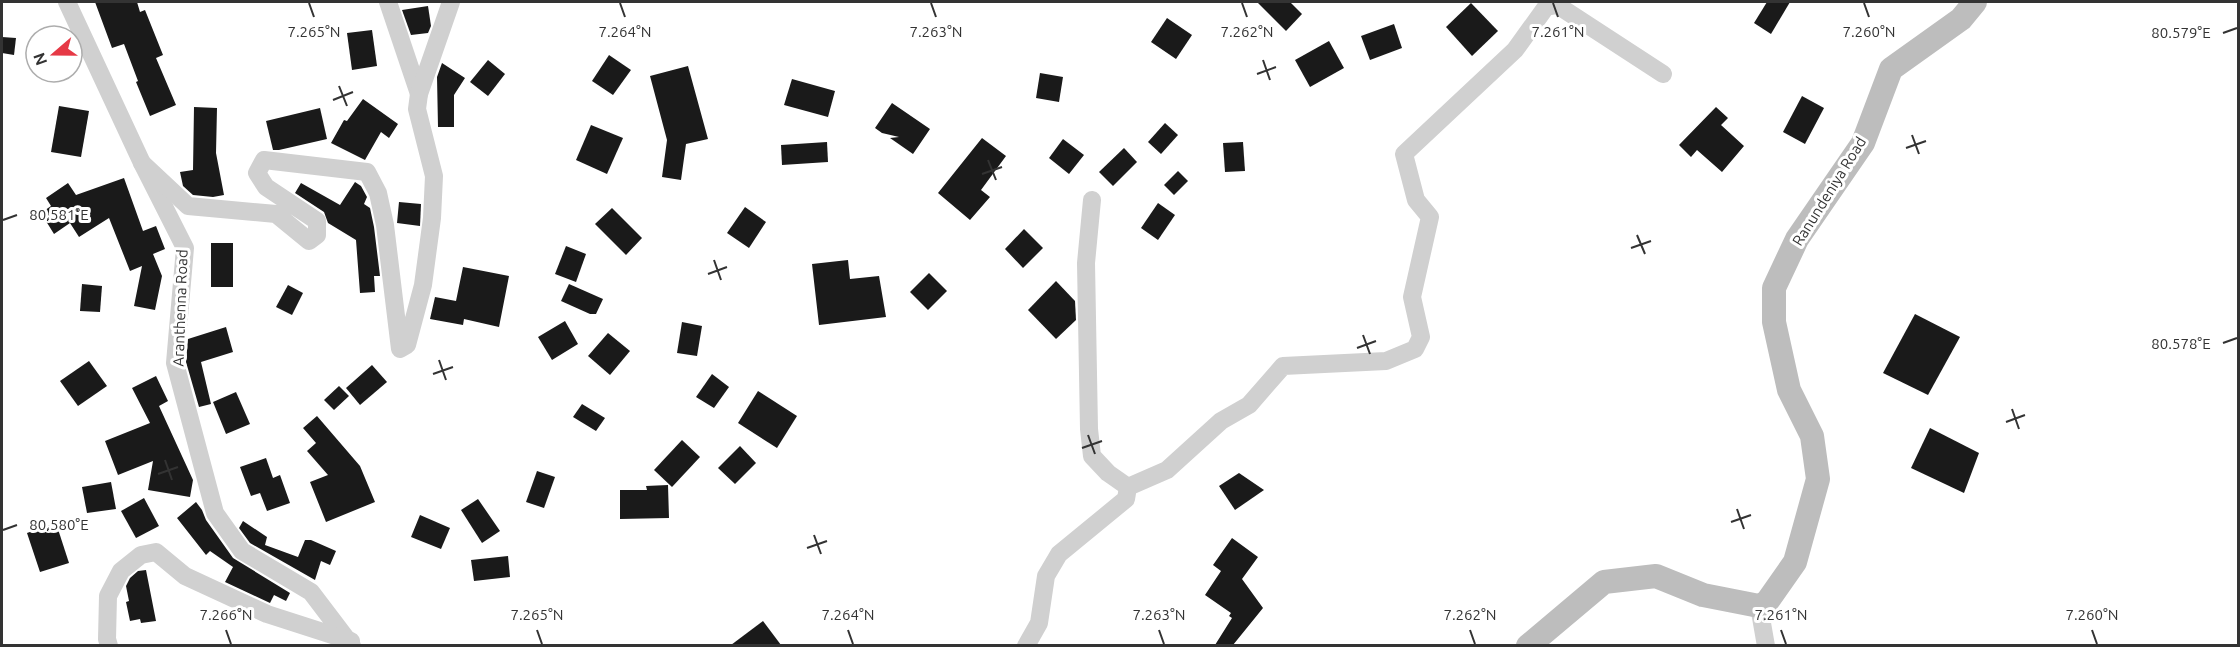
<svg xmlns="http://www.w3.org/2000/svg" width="2240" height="647" font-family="Ubuntu,sans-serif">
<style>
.building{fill:#1a1a1a}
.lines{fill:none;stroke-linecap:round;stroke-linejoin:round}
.minor{stroke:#d0d0d0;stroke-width:18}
.secondary{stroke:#bdbdbd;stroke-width:24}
.ticks{fill:none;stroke:#333;stroke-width:2}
.labels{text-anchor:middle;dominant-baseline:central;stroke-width:6;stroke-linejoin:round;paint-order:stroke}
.street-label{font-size:15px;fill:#333;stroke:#fff}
.ticks-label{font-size:15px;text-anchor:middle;fill:#333;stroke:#fff;stroke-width:6;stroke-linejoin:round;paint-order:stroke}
</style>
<rect width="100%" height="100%" fill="#fff"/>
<!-- building -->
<g class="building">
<path d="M95,2H137L140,12L145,10L163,55L156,58L176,105L150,116L136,82L138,81L124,44L112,48Z"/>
<path d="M1257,2H1290L1302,14L1286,31Z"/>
<path d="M1767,2H1790L1771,34L1754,23Z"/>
<path d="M1471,3L1498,31L1472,56L1446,27Z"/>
<path d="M428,6L431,26L428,33L411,35L402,10Z"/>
<path d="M1167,18L1192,35L1176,59L1151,42Z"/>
<path d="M1394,24L1402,48L1370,60L1361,36Z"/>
<path d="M372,30L377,66L352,70L347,33Z"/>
<path d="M2,37L16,38L14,55L2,53Z"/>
<path d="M1329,41L1344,68L1310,87L1295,60Z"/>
<path d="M609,55L631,70L613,95L592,81Z"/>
<path d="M488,60L505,74L488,96L470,82Z"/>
<path d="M442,63L465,78L454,95V127H438L437,77Z"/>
<path d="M688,66L708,139L686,144L681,180L662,177L667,140L650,76Z"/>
<path d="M1040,73L1063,77L1059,102L1036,98Z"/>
<path d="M792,79L835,91L828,117L784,105Z"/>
<path d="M1802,96L1824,108L1805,144L1783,132Z"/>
<path d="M363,99L398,124L389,138L381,132L365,160L331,143L344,120L347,121Z"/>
<path d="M892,103L930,129L913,154L890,138L899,137L882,133L875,128Z"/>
<path d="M59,106L89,111L81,157L51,152Z"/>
<path d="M194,107L217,108L216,153L224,195L213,197L193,195L183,186L180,172L193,170Z"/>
<path d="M1716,107L1728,118L1721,125L1744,146L1722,172L1697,150L1691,157L1679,145Z"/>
<path d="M320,108L327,139L279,150H273L266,121Z"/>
<path d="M1165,123L1178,135L1161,154L1148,142Z"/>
<path d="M591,125L623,138L607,174L576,160Z"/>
<path d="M982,138L1006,156L981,190L990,197L970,220L938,193Z"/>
<path d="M1063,139L1084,155L1069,174L1049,158Z"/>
<path d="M827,142L828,162L782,165L781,145Z"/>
<path d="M1243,142L1245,171L1225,172L1223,143Z"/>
<path d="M1124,148L1137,162L1113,186L1099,172Z"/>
<path d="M1178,171L1188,181L1174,195L1164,185Z"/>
<path d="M124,178L143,231L156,226L165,249L153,254L162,276L155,310L134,306L142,266L130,271L109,218L79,237L70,223L54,234L41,213L51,206L46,198L68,183L76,195Z"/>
<path d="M355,182L361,186L367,197L364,204L370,208L374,227L380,276H374L375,292L360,293L356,240L328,223L324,212L295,193L301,183L340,205Z"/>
<path d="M399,202L421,204L420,226L397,223Z"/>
<path d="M1158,203L1175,215L1158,240L1141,228Z"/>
<path d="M745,207L766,222L749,248L727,233Z"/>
<path d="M612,208L642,238L626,255L595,224Z"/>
<path d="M1024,229L1043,248L1023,268L1005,249Z"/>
<rect x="211" y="243" width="22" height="44"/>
<path d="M566,246L586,254L576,282L555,274Z"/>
<path d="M848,260L850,279L879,276L886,317L819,325L812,264Z"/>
<path d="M463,267L509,276L499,327L464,319L463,325L430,319L435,297L456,301Z"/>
<path d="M929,273L947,291L928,310L910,292Z"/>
<path d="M1056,281L1075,301L1076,320L1056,339L1028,310Z"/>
<path d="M82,284L102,286L100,312L80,311Z"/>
<path d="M569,284L603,299L596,314H590L561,301Z"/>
<path d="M288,285L303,293L292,315L276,307Z"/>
<path d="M1915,314L1960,337L1928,395L1883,373Z"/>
<path d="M565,321L578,344L552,360L538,337Z"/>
<path d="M682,322L702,326L697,356L677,353Z"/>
<path d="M226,327L233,352L201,362L211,404L199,407L186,362L188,339Z"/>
<path d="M608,333L630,351L610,375L588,356Z"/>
<path d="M89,361L107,386L78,406L60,381Z"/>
<path d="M372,365L387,382L360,405L346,388Z"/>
<path d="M712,374L729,387L714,408L696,397Z"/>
<path d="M156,376L168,401L159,406L193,480L190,497L148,490L153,461L118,475L105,441L150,423L132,388Z"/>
<path d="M339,386L349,396L334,410L324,400Z"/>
<path d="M758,391L797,416L777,448L738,423Z"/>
<path d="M236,392L250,424L226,434L213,402Z"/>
<path d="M582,404L605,418L596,431L573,417Z"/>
<path d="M317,416L360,466L375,502L326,522L310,482L328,475L307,451L316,443L303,428Z"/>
<path d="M1930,428L1979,453L1964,493L1911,468Z"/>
<path d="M682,440L700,457L672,487L654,470Z"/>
<path d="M740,446L756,463L735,484L718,468Z"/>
<path d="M266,458L273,478L280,475L290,503L267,511L260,493L251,496L240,467Z"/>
<path d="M537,471L555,477L544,508L526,502Z"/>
<path d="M1239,473L1264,490L1235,510L1219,486Z"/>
<path d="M111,482L116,509L87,513L82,487Z"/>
<path d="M668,485L669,518L620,519V490H647L646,486Z"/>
<path d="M144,498L159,526L136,538L121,511Z"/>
<path d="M478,499L500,531L482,543L461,510Z"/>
<path d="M196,502L202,510L206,520L233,558L290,593L286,601L274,595L270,603L225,582L233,567L210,551L206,555L177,518Z"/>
<path d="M420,515L450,528L441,549L411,537Z"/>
<path d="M243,521L267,537L265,545L298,557L305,540H311L336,551L330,565L321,561L315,580L250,543L239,528Z"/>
<path d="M56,523L69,563L40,572L27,533Z"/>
<path d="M1232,538L1258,557L1242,579L1263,608L1233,645H1215L1232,618L1229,616L1231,613L1205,595L1221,571L1213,565Z"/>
<path d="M508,556L510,577L474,581L471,560Z"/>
<path d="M146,570L156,621L141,623L140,619L130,621L126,602L129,601L126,586L130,578L138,571Z"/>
<path d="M763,621L781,645H731Z"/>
</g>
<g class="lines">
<!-- minor -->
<g class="minor">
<path d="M67,2L142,163L185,248L175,363L215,513L242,551L311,592L352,646"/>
<path d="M388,2L419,94"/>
<path d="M142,163L188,206L276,214L309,241L317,235V221L266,187L257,173L264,160L367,172L378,193L385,225L400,349L407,345L423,285L432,218L434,176L417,109L419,94L451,2"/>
<path d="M1092,200L1086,263L1089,429L1092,456L1108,473L1128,487"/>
<path d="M1759,606L1766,646"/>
<path d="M109,646L107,639L108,596L121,571L141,555L156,552L185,576L267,614L351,641"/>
<path d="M1026,646L1039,623L1046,576L1059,554L1126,499L1128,487L1167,470L1221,421L1249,405L1283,366L1386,361L1415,349L1421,337L1412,297L1430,217L1416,200L1404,154L1515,50L1546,7L1557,5L1663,74"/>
</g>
<!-- secondary -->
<path class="secondary" d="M1528,646L1604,582L1656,576L1703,595L1759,606L1767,602L1795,562L1818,479L1812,436L1789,390L1774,322V288L1797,239L1863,143L1891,69L1961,19L1975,2"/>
</g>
<!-- ticks -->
<path class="ticks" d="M309,3L314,17M620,3L625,17M931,3L936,17M1242,3L1247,17M1553,3L1558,17M1864,3L1869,17M2223,33L2237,28M1263,60L1270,80M1257,74L1276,67M339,86L347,106M333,100L353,92M1912,135L1919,154M1906,148L1926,141M988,160L996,180M982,174L1002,167M3,220L17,215M1637,235L1645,254M1631,248L1651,241M714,260L721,280M708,274L727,267M1363,335L1370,354M2223,343L2237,338M1357,348L1376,341M439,360L446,380M433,374L453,367M2012,409L2019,429M2006,422L2025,415M1088,435L1095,454M1082,448L1102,441M165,460L172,480M158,474L178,467M1737,509L1744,529M1731,522L1751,515M3,530L17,525M814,535L821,554M807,548L827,541M226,630L231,644M537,630L542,644M848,630L853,644M1159,630L1164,644M1470,630L1475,644M1781,630L1786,644M2092,630L2097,644"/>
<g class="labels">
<!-- street labels -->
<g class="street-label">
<text transform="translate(1829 191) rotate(-58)">Ranundeniya Road</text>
<text transform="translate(180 308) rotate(-88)">Aranthenna Road</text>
</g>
</g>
<g class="ticks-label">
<text x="1869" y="37">7.260°N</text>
<text x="314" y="37">7.265°N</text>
<text x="625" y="37">7.264°N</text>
<text x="936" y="37">7.263°N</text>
<text x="1247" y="37">7.262°N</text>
<text x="1558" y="37">7.261°N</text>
<text x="2181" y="38">80.579°E</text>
<text x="59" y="220">80.581°E</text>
<text x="2181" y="349">80.578°E</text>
<text x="59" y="530">80.580°E</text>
<text x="226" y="620">7.266°N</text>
<text x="537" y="620">7.265°N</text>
<text x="848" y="620">7.264°N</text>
<text x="1159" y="620">7.263°N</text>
<text x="1470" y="620">7.262°N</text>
<text x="1781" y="620">7.261°N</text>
<text x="2092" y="620">7.260°N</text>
</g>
<!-- border -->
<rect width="2240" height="647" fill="none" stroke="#333333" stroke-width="6"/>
<!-- north arrow -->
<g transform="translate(54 54) rotate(250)"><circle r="28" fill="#ffffff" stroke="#adadad" stroke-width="1.5"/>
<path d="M0-4.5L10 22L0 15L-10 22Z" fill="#e63946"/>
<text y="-9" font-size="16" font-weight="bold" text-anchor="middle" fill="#333333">N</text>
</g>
</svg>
